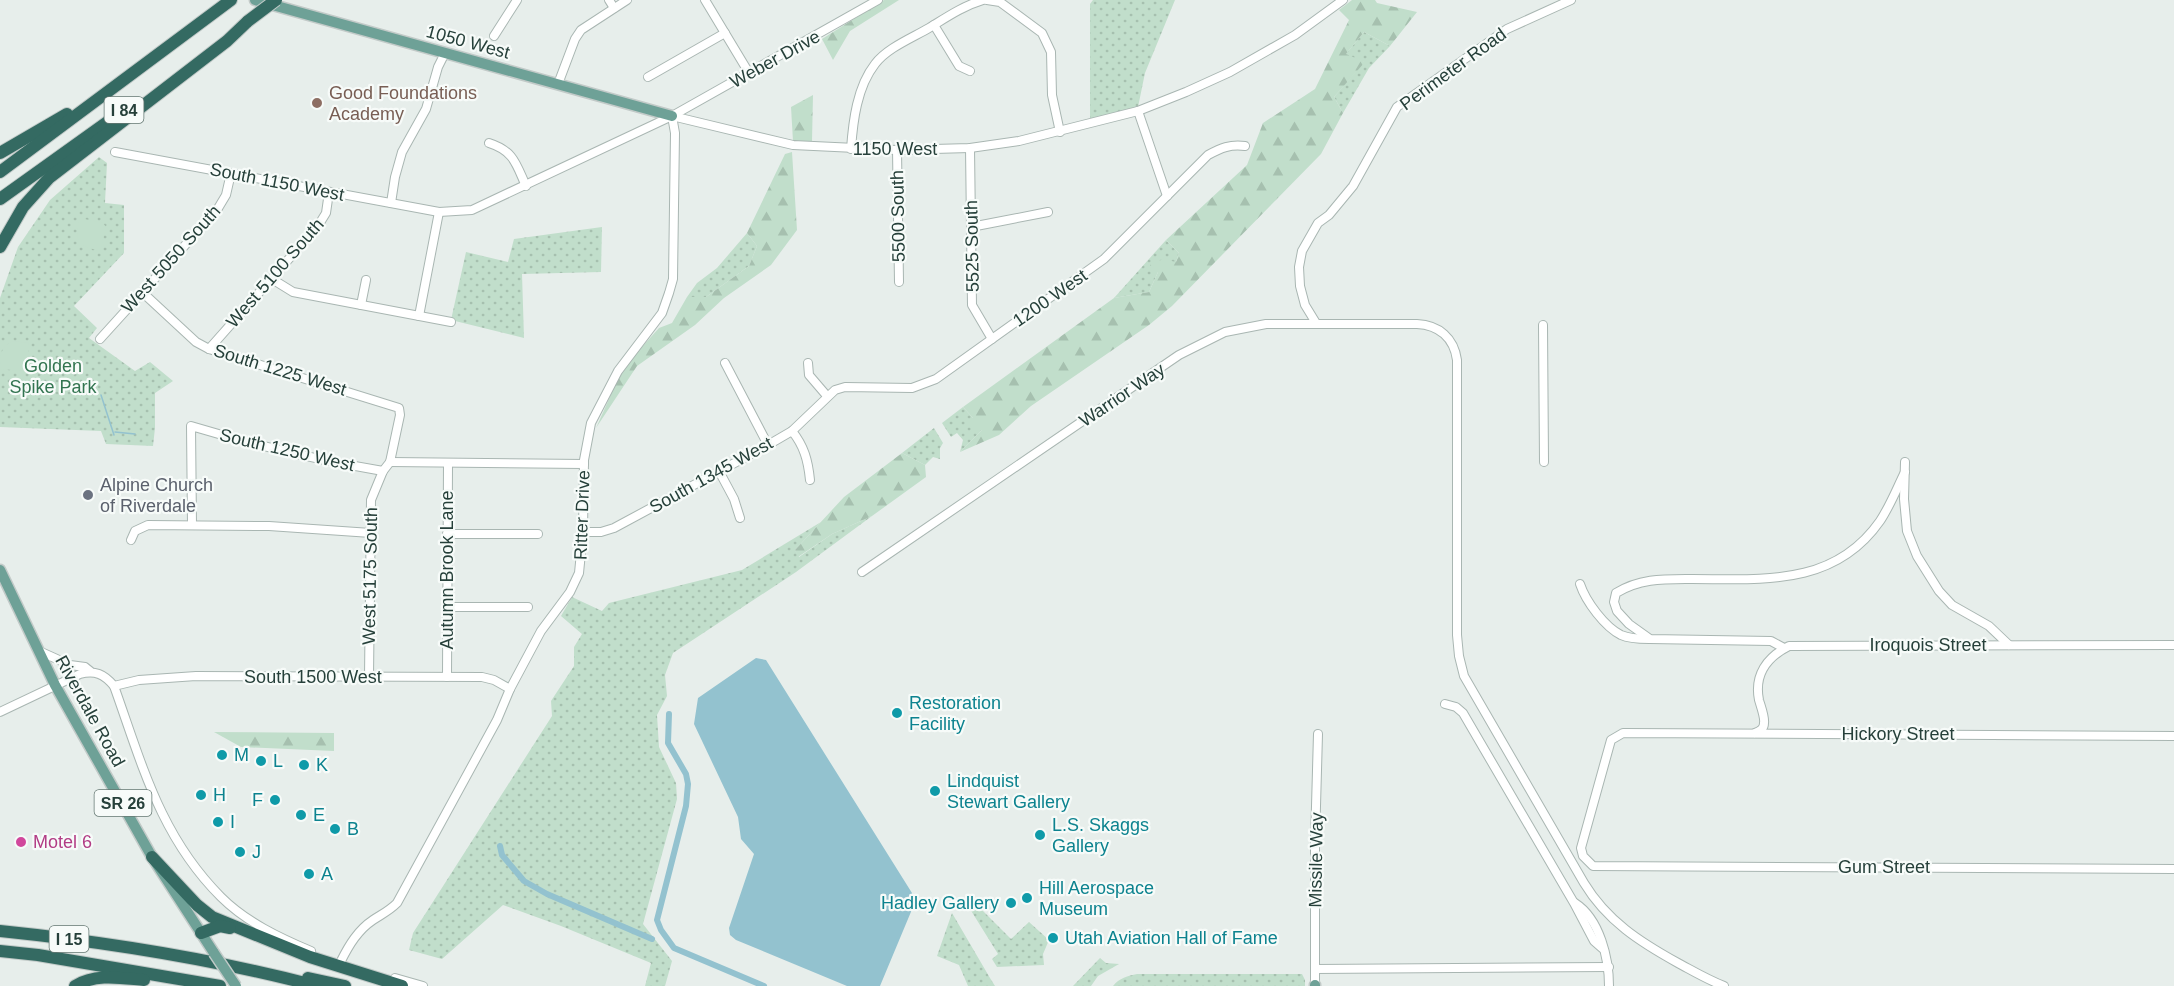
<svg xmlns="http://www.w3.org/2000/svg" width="2174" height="986" font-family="Helvetica,sans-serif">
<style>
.grass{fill:url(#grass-dots)}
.forest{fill:url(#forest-firs)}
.pitch{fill:#c1decb}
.water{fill:#93c2cf}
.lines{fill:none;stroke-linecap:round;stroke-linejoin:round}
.stream{stroke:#93c2cf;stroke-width:1.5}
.canal{stroke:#93c2cf;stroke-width:6}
.minor-casing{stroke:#a9b6b2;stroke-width:10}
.major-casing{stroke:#c2cac8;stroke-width:13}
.highway-casing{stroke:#c2cac8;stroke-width:14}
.minor{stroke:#fff;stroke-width:8}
.major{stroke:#6ea197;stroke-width:10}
.highway{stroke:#346a62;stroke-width:12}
.major-bridge-casing{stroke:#c2cac8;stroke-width:13;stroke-linecap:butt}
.highway-bridge-casing{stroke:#c2cac8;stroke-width:14;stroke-linecap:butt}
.major-bridge{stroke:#6ea197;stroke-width:10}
.highway-bridge{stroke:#346a62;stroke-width:12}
.education-dot{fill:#8d6e63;stroke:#f7fbf9;stroke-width:2}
.worship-dot{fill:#6b7280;stroke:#f7fbf9;stroke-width:2}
.culture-dot{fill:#0f9aa8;stroke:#f7fbf9;stroke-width:2}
.hotel-dot{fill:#d1479c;stroke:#f7fbf9;stroke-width:2}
.labels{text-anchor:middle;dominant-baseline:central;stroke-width:4.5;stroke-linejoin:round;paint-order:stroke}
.shield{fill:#f7fbf9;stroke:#657873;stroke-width:1.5}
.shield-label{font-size:16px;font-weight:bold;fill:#26403a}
.street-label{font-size:18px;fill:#26403a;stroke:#f7fbf9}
.education-label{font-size:18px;fill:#785e54;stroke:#f7fbf9;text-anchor:start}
.park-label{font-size:18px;fill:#327450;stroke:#f7fbf9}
.worship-label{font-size:18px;fill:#5b616d;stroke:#f7fbf9;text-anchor:start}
.culture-label{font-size:18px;fill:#0d838f;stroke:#f7fbf9;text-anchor:start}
.hotel-label{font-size:18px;fill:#b23c85;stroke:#f7fbf9;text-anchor:start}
</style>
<defs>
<pattern id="grass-dots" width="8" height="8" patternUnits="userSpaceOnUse" patternTransform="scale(1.5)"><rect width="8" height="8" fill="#c1decb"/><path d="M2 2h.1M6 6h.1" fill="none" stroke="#a6c0af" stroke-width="1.8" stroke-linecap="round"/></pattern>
<pattern id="forest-firs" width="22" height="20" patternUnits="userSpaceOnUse" patternTransform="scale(1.5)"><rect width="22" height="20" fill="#c1decb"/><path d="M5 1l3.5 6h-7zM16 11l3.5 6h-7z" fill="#a6c0af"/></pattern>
</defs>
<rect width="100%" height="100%" fill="#e7eeeb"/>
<!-- grass -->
<g class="grass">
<path d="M1093,0H1175L1145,73L1138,107L1090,120V4Z"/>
<path d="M1364,32L1390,46L1369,68L1343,113L1334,97L1364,62L1345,55Z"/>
<path d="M99,157L107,163L105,203L124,205V253L74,306L97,328L89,338L135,371L150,362L173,381L155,393V428L153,446L106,444L101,431L0,427V298L18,247L50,200Z"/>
<path d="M602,227L601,272L522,274L524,338L451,320L466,252L508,262L514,239Z"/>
<path d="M747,233L757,246L749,266L706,297H687L697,283L717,268Z"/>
<path d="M1166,240L1179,253L1176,262L1158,272L1149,292L1114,298Z"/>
<path d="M963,407L983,429L960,452L963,440L957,433L951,437L942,423Z"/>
<path d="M934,428L943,443L940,448V459L933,457L925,465L902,453Z"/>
<path d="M872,516L796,572L673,653L665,675L667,696L657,715L659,747L676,783L677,799L643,924L672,961L665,986H645L651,963L561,926L503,905L442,959L409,950L413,933L552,716L551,701L574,666V647L582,634L561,616L572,597L602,611L609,603L742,570L821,522L795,550L799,557L832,534Z"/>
<path d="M975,903L1011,939L1029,922L1049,940L1043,954L1044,965L997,967L992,959L998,954L970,909Z"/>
<path d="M952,913L990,978L995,986H968L959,965L937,956Z"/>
<path d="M1100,958L1106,963L1119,964L1098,976L1091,986H1073Z"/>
<path d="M1137,974H1302L1305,980V986H1113C1119,978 1128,976 1137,974Z"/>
</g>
<!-- forest -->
<g class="forest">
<path d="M884,0H899L850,31L833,60L822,39Z"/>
<path d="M1352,0H1375L1377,3L1417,12L1390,46L1364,32L1346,54L1365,62L1334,97L1343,113L1321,154L1172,306L1149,325L1031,406L999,435L960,452L982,430H972L973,418L963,407L1114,298L1149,292L1158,272L1150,270V265L1163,259L1176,262L1179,253L1166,240L1247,165L1263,123L1315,89L1349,20L1339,10Z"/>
<path d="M813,95L812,141H793L791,107Z"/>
<path d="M792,152L797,230L771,265L724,298L695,325L637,366L596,428L623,368L659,328L672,323L687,297H706L749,266L757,246L747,233L785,154Z"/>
<path d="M902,453L925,465L926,477L872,516L832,534L798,557L795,550L844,497Z"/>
<path d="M214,732L334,733V751L241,747Z"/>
</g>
<!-- pitch -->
<g class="pitch">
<path d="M80,218L103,223L106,227L100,251C78,246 74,241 80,218Z"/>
<path d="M12,341L29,343L28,366L23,371L0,369C0,356 0,348 12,341Z"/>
</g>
<!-- water -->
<path class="water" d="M756,658L766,660L912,893L913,907L880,986H847L736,940L730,935L729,928L754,854L741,839L738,817L694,724L698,698Z"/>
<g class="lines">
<!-- stream -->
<g class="stream">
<path d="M101,395L114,435"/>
<path d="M115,432L135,434"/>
</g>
<!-- canal -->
<g class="canal">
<path d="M669,714L668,743L686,774L688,784L686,806L657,920L661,930L674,948L764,986"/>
<path d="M500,846L502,855L524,881L547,894L652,939"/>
</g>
<!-- minor casing -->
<g class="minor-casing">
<g id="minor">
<path d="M609,0L614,8"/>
<path d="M705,0L749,73"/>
<path d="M987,0L1000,2L1042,33L1051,52L1052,95L1060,132"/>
<path d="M934,25L959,66L970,71"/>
<path d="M494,36L517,0"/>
<path d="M648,77L725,33"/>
<path d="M558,84L575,39L581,30L627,0"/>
<path d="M1138,111L1167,196"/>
<path d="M672,116L793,145L897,150L970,148L1019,141L1138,111L1186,92L1230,72L1295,35L1343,0"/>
<path d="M489,143C514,151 516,164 526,186"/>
<path d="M970,148L972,305L992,339"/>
<path d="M851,149C853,121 857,87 875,64C887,48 912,38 929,28C947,17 963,6 983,0"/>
<path d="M897,150L899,282"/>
<path d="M115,152L439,212L472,210L672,116L878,0"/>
<path d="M391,203L395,177L402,152L426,109L438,67L445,53"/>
<path d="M971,227L1048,212"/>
<path d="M272,279L293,292L451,322"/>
<path d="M142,292L196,342L209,349L399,408L400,415L390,462L383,471L371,500L369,677"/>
<path d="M361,305L366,280"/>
<path d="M419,316L439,212"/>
<path d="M1316,323L1305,305L1300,286L1299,267L1302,251L1318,223L1329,215L1353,186L1397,107L1507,29L1571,0"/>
<path d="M1543,325L1544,462"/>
<path d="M100,339L217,210L226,195L231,173"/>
<path d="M209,349L318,226L326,213L329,192"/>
<path d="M725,363L768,445"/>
<path d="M808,363L809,375L827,396"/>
<path d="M792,431C804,446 808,460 810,480"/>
<path d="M390,462L584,464"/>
<path d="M1905,462L1904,499L1907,531L1917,556L1939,591L1952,605L1989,626L2009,645"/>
<path d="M719,471L734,499L740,518"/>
<path d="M192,525L191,426C254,445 318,460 383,471"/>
<path d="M583,532H601L614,528L768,445L792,431L835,390L845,387L912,388L936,379L1104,259L1208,155C1221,148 1230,144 1245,146"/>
<path d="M447,534H538"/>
<path d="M131,540L135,531L148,525L269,526L371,533"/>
<path d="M862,572L1179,355L1225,332L1266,324H1417C1439,325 1454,338 1457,360V635L1459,656L1464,676L1584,883C1607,921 1640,942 1678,963C1693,971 1708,980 1724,986"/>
<path d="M1580,584C1586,602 1605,627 1621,635C1630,639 1640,639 1649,639"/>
<path d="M447,607H528"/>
<path d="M1784,648L1771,641L1650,639L1629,624L1617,611L1614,602L1616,593C1640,578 1664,579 1692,579C1762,579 1834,587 1880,521C1890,506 1897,488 1905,472"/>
<path d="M39,651L70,665L85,667L90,671"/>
<path d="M447,677L448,464"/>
<path d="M114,686L139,680L196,676L482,677L494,680L510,689"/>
<path d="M1445,704L1456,707L1463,713L1574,903L1594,941L1602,948"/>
<path d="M0,712L80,674C95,670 104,674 114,686C142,764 160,836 221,897C246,922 280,938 311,951"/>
<path d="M1755,733C1760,731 1764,729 1764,723C1765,717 1761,707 1759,700C1754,675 1767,657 1789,646L2174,645"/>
<path d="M2174,736L1623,733L1611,740L1581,848L1583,856L1593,866L2174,869"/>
<path d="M1575,903C1600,919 1609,959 1609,986"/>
<path d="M341,961C349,945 358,930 373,920C382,914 389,911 397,903L497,720L510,689L541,631L570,592L579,573L583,532L584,460L591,423L618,371L662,313L669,293L673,279L675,133L672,116"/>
<path d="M1315,969L1609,967"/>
<path d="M395,978L423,986"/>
<path d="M1315,986V842L1318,734"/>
</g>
</g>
<!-- major casing -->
<g class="major-casing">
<g id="major">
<path d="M255,0L672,116"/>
<path d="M0,570L55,685L152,857L214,953"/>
<path d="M1315,986V985"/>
</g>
</g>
<!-- highway casing -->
<g class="highway-casing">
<g id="highway">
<path d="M0,153L67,114"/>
<path d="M0,172L231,0"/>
<path d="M0,199L116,116"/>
<path d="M0,247L23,207L49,178L227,41L248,21"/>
<path d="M152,857L197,905L212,917L310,957L402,986"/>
<path d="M0,931C107,942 213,959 317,986"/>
<path d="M201,933L220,926L230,928"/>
<path d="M0,951L38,955L220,986"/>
<path d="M308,978L345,986"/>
<path d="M75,986C96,973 121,978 144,980"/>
</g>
</g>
<!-- minor -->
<use href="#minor" class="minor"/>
<!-- major -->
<use href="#major" class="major"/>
<!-- highway -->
<use href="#highway" class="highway"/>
<!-- major-bridge casing -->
<g class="major-bridge-casing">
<path id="major-bridge" d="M214,953L236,986"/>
</g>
<!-- highway-bridge casing -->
<g class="highway-bridge-casing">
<path id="highway-bridge" d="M248,21L276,0"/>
</g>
<!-- major-bridge -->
<use href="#major-bridge" class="major-bridge"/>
<!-- highway-bridge -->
<use href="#highway-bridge" class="highway-bridge"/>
</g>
<!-- markers -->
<circle class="education-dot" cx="317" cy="103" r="6"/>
<circle class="worship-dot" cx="88" cy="495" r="6"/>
<g class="culture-dot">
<circle cx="897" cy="713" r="6"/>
<circle cx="222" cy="755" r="6"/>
<circle cx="261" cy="761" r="6"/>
<circle cx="304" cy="765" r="6"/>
<circle cx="935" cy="791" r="6"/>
<circle cx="201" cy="795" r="6"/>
<circle cx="275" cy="800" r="6"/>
<circle cx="301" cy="815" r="6"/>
<circle cx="218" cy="822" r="6"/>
<circle cx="335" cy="829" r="6"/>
<circle cx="1040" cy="835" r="6"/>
<circle cx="240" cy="852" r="6"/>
<circle cx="309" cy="874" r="6"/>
<circle cx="1027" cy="898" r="6"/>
<circle cx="1011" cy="903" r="6"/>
<circle cx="1053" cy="938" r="6"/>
</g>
<circle class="hotel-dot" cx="21" cy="842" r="6"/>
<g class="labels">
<!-- shield labels -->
<g class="shield">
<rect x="104.5" y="97" width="39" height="26" rx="4.5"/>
<rect x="94.5" y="790" width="57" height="26" rx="4.5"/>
<rect x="49.5" y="926" width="39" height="26" rx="4.5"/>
</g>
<g class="shield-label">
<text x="124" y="110">I 84</text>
<text x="123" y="803">SR 26</text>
<text x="69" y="939">I 15</text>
</g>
<!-- street labels -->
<g class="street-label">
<text transform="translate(468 42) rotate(15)">1050 West</text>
<text transform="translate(775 59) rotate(-29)">Weber Drive</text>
<text transform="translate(1453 69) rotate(-36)">Perimeter Road</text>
<text x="895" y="149">1150 West</text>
<text transform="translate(277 182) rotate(11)">South 1150 West</text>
<text transform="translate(898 216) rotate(-91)">5500 South</text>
<text transform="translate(972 246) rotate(-91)">5525 South</text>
<text transform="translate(171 259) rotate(-48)">West 5050 South</text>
<text transform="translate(275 273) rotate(-49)">West 5100 South</text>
<text transform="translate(1050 298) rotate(-35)">1200 West</text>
<text transform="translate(280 370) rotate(17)">South 1225 West</text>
<text transform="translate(1122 395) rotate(-34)">Warrior Way</text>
<text transform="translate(287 450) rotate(13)">South 1250 West</text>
<text transform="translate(711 475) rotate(-29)">South 1345 West</text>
<text transform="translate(582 515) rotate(-88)">Ritter Drive</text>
<text transform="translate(447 570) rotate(-90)">Autumn Brook Lane</text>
<text transform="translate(370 576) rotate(-89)">West 5175 South</text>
<text x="1928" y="645">Iroquois Street</text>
<text x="313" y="677">South 1500 West</text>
<text transform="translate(90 711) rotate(61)">Riverdale Road</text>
<text x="1898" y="734">Hickory Street</text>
<text transform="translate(1316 860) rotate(-89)">Missile Way</text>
<text x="1884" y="867">Gum Street</text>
</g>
<!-- education labels -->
<g class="education-label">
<text x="329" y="93">Good Foundations<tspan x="329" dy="21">Academy</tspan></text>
</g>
<!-- park labels -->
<g class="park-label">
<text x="53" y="366">Golden<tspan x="53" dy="21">Spike Park</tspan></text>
</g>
<!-- worship labels -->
<g class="worship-label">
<text x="100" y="485">Alpine Church<tspan x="100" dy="21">of Riverdale</tspan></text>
</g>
<!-- culture labels -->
<g class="culture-label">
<text x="909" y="703">Restoration<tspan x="909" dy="21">Facility</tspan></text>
<text x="234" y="755">M</text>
<text x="273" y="761">L</text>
<text x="316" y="765">K</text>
<text x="947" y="781">Lindquist<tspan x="947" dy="21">Stewart Gallery</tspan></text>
<text x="213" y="795">H</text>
<text x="263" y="800" text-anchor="end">F</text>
<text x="313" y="815">E</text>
<text x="230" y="822">I</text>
<text x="1052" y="825">L.S. Skaggs<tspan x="1052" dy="21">Gallery</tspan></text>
<text x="347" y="829">B</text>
<text x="252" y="852">J</text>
<text x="321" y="874">A</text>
<text x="1039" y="888">Hill Aerospace<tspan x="1039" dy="21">Museum</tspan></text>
<text x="999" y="903" text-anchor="end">Hadley Gallery</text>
<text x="1065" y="938">Utah Aviation Hall of Fame</text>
</g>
<!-- hotel labels -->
<g class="hotel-label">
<text x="33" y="842">Motel 6</text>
</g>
</g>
</svg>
